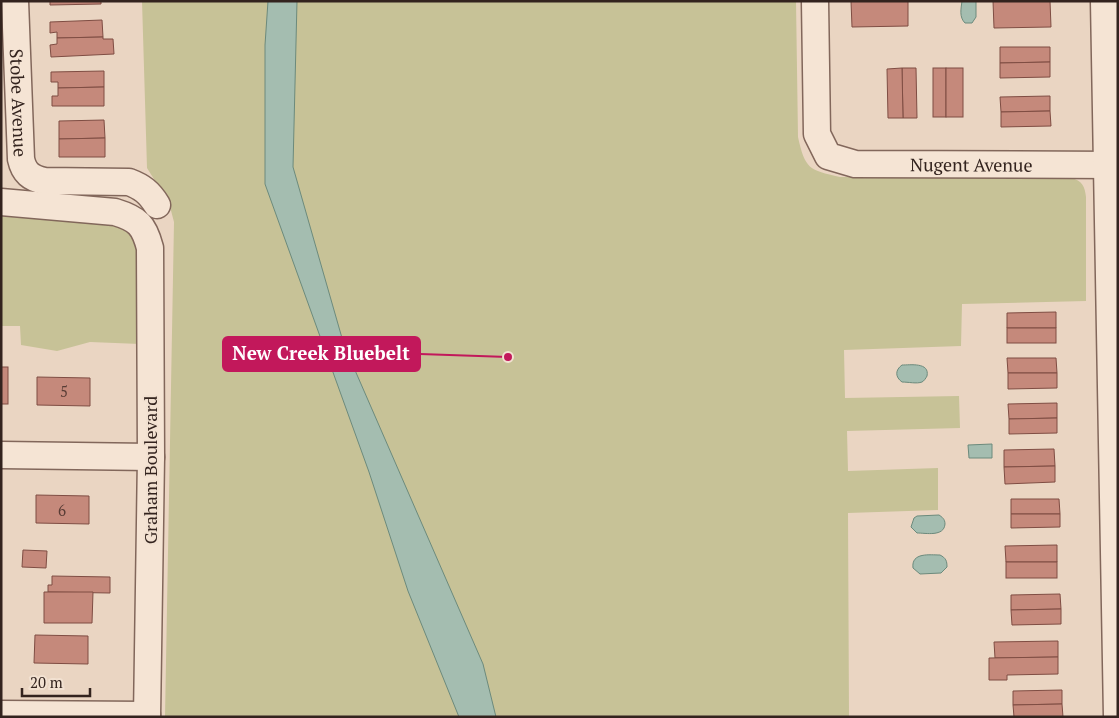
<svg xmlns="http://www.w3.org/2000/svg" width="1119" height="718" font-family="'PT Serif',serif">
<style>
.green{fill:#c7c297}
.water{fill:#a4bdb0;stroke:#6c8a7c}
.building{fill:#c5897b;stroke:#7f4d43}
.lines{fill:none;stroke-linecap:round;stroke-linejoin:round}
.minor-casing{stroke:#82675b;stroke-width:29}
.minor{stroke:#f5e4d4;stroke-width:26}
.labels{text-anchor:middle;dominant-baseline:central;stroke-width:4;stroke-linejoin:round;paint-order:stroke}
.number-label{font-size:15px;fill:#583c35}
.street-label{font-size:18px;fill:#33231e;stroke:#f2e1d1}
.leader{fill:none;stroke:#c2185b;stroke-width:2}
.callout-dot{fill:#c2185b;stroke:#f2e1d1;stroke-width:2}
.callout{fill:#c2185b;stroke:#c2185b;stroke-width:2}
.callout-label{font-size:19px;text-anchor:middle;font-weight:bold;fill:#fff}
</style>
<rect width="100%" height="100%" fill="#ead5c2"/>
<!-- green -->
<g class="green">
<path d="M142,1H796L798,137C805,169 809,170 840,177L1071,178C1082,180 1085,187 1086,197V301L962,304L961,346L844,350L845,398L959,396L960,428L847,431L848,471L938,468V510L848,513L849,717H165L174,222L169,203L147,168Z"/>
<path d="M1,215L123,224L138,236L140,344L90,342L57,351L21,345L20,326H1Z"/>
</g>
<!-- water -->
<g class="water">
<path d="M268,1H297L293,167L344,345L483,664L496,717H459L408,591L369,472L265,184V45Z"/>
<path d="M962,1H976V17L972,23H965C959,17 961,9 962,1Z"/>
<path d="M902,365C910,365 930,362 927,376C926,378 924,381 922,382C917,384 908,382 902,382C895,377 895,370 902,365Z"/>
<path d="M992,444V458H969L968,445Z"/>
<path d="M939,515C942,517 945,519 945,524C944,537 926,533 917,533L911,527L914,518L917,516Z"/>
<path d="M940,555C946,558 947,561 947,567L941,573L920,574L913,568C911,552 930,555 940,555Z"/>
</g>
<!-- building -->
<g class="building">
<path d="M50,1H101V4L50,5Z"/>
<path d="M851,1H908V26L852,27Z"/>
<path d="M993,1H1050L1051,27L994,28Z"/>
<path d="M102,20L103,37L57,38V32L50,33V22Z"/>
<path d="M103,37V39H113L114,54L51,57L50,45L57,44V38Z"/>
<path d="M1000,47H1050V62L1000,63Z"/>
<path d="M1050,62V77L1000,78V63Z"/>
<path d="M902,68H916L917,118H903Z"/>
<path d="M902,68L903,118H888L887,69Z"/>
<rect x="933" y="68" width="13" height="49"/>
<rect x="946" y="68" width="17" height="49"/>
<path d="M104,71V87L58,88V82H51V72Z"/>
<path d="M104,87V106H52V96H58V88Z"/>
<path d="M1050,96V111L1001,112L1000,97Z"/>
<path d="M1050,111L1051,126L1001,127V112Z"/>
<path d="M104,120L105,138L59,139V121Z"/>
<path d="M105,138V157H59V139Z"/>
<path d="M1056,312V328H1007V313Z"/>
<rect x="1007" y="328" width="49" height="15"/>
<path d="M1007,358H1056L1057,373H1008Z"/>
<rect x="1" y="367" width="7" height="37"/>
<path d="M1008,373H1057V388L1008,389Z"/>
<path d="M37,377L90,378V406L37,405Z"/>
<path d="M1057,403V418L1009,419L1008,404Z"/>
<path d="M1057,418V433L1009,434V419Z"/>
<path d="M1054,449L1055,466L1004,467V450Z"/>
<path d="M1055,466V482L1005,484L1004,467Z"/>
<path d="M36,495L89,496V524L36,523Z"/>
<path d="M1011,499H1059L1060,514H1011Z"/>
<path d="M1011,514H1060V527L1011,528Z"/>
<path d="M1057,545V562H1006L1005,546Z"/>
<path d="M23,550L47,551L46,568L22,567Z"/>
<rect x="1006" y="562" width="51" height="16"/>
<path d="M52,576L110,577V593L48,592V585H52Z"/>
<path d="M44,592H93L92,623H44Z"/>
<path d="M1060,594L1061,609L1011,610V595Z"/>
<path d="M1061,609V624L1012,625L1011,610Z"/>
<path d="M35,635L88,636V664L34,663Z"/>
<path d="M1058,641V657L995,658L994,642Z"/>
<path d="M1058,657V674L1007,675V680H989V658Z"/>
<path d="M1062,690V704L1013,705V691Z"/>
<path d="M1062,704L1063,717H1014L1013,705Z"/>
</g>
<g class="lines">
<!-- minor casing -->
<g class="minor-casing">
<g id="minor">
<path id="s1" d="M15,1L21,159C24,173 31,178 44,181L129,182C142,187 149,192 157,205"/>
<path id="s2" d="M815,1L817,134L828,156L855,164L1118,165"/>
<path d="M1104,1L1117,717"/>
<path d="M1,202L115,212C138,219 144,225 150,248L151,457L147,717"/>
<path d="M1,455L151,457"/>
<path d="M1,714L147,715"/>
</g>
</g>
<!-- minor -->
<use href="#minor" class="minor"/>
</g>
<g class="labels">
<!-- number labels -->
<g class="number-label">
<text x="64" y="391">5</text>
<text x="62" y="510">6</text>
</g>
<!-- street labels -->
<g class="street-label">
<text stroke="none"><textPath href="#s1" startOffset="102">Stobe Avenue</textPath></text>
<text stroke="none"><textPath href="#s2" startOffset="302">Nugent Avenue</textPath></text>
<text transform="translate(150 470) rotate(-90)">Graham Boulevard</text>
</g>
</g>
<!-- callouts -->
<path class="leader" d="M508 357L420 354"/>
<circle class="callout-dot" cx="508" cy="357" r="5"/>
<rect class="callout" x="223" y="337" width="197" height="34" rx="5"/>
<g class="callout-label">
<text x="321" y="360">New Creek Bluebelt</text>
</g>
<!-- border -->
<rect width="1119" height="718" fill="none" stroke="#33231e" stroke-width="5"/>
<!-- scale -->
<path d="M22 688v8h68v-8" fill="none" stroke="#33231e" stroke-width="2.5"/>
<text x="30" y="688" font-size="15" fill="#33231e" stroke="#f2e1d1" stroke-width="4" paint-order="stroke">20 m</text>
</svg>
